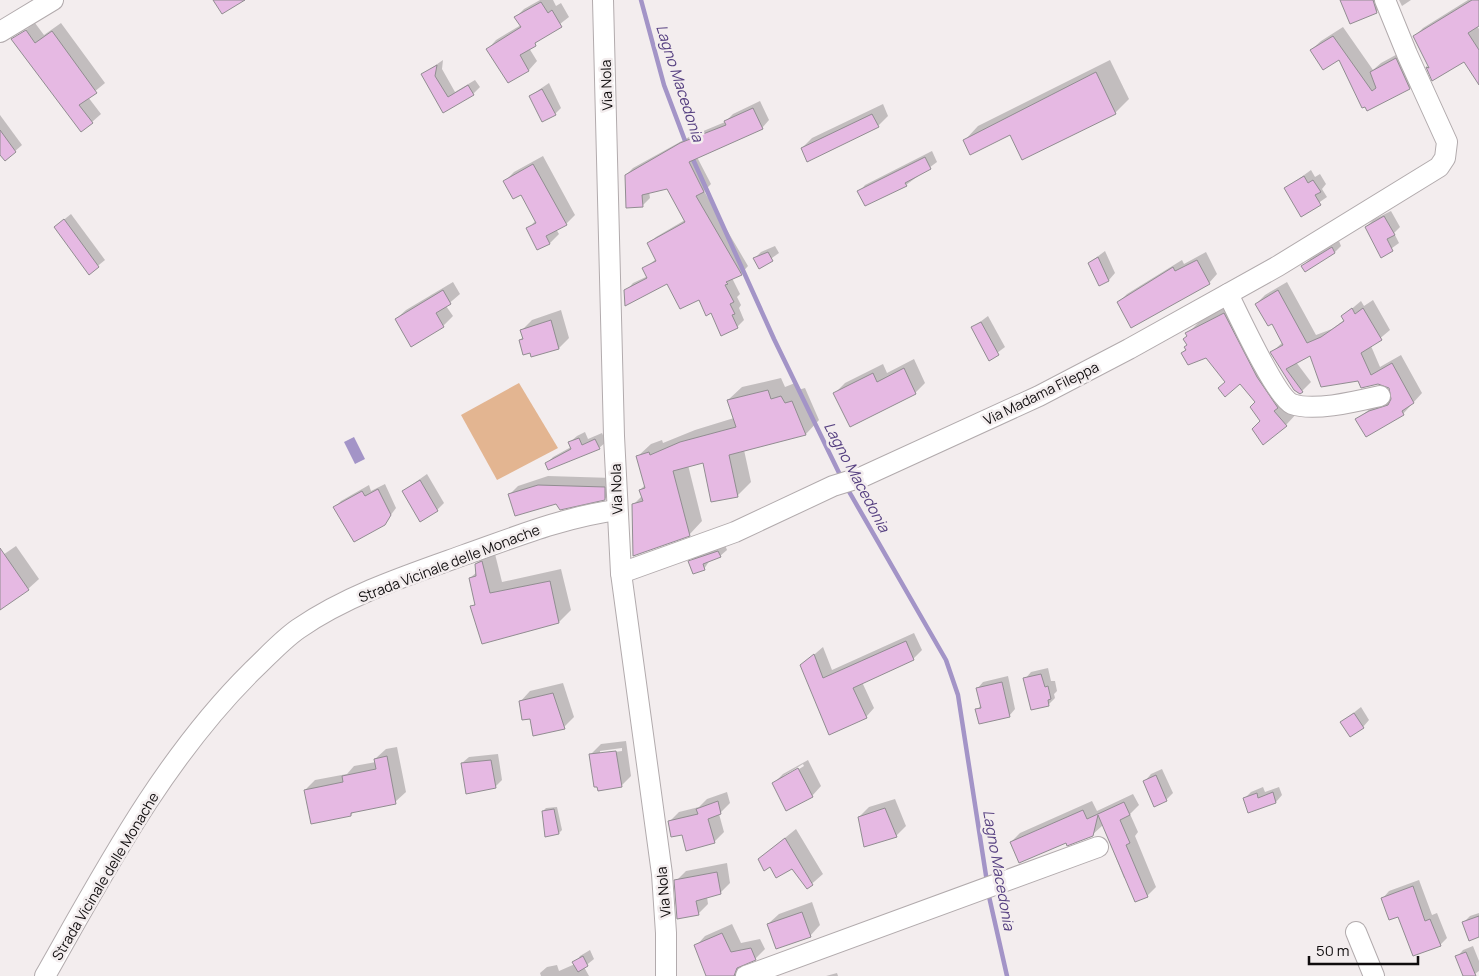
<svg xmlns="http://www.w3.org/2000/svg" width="1479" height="976" font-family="Manrope,sans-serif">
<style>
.green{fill:#e3b591}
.water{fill:#a394c7}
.shadow{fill:#0003;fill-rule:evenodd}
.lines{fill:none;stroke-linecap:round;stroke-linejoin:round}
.stream{stroke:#a394c7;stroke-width:4.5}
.building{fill:#e6b9e3;stroke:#918d91}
.minor-casing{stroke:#b2abad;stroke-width:22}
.minor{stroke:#fff;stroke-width:20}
.labels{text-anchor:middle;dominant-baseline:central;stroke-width:5;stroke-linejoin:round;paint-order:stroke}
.street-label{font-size:14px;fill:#0f0c0d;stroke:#f3edee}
.water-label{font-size:15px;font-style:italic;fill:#564081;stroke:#f3edee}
</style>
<rect width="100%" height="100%" fill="#f3edee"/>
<!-- green -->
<path class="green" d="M519,383L558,448L497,480L461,415Z"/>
<!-- water -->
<path class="water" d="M354,437L365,459L355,464L344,442Z"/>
<!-- shadow -->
<g class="shadow">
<path d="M540,0H553L556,6L561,3L569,17L529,48L537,61L529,70L508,82L488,49L496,40L521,25L516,17L524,9Z"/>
<path d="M1341,0H1382L1383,5L1377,11L1350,22Z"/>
<path d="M1399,0H1411L1402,6Z"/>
<path d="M1468,0H1479V24L1477,26L1479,29V83L1465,60L1433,79L1427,67L1429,66L1414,37L1423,28Z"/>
<path d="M35,23L44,35L61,23L105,83L88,97L101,114L92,122L13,39Z"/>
<path d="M1343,27L1373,70L1381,63L1405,50L1418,78L1409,88L1367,109L1340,58L1311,50L1321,41Z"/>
<path d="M443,60L442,69L455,92L475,80L480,87L473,94L444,111L423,74Z"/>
<path d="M1110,60L1129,99L1115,113L965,140L978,126Z"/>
<path d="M549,83L561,108L555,114L530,96Z"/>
<path d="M760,101L769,120L762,128L697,157L711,184L704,191L748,266L741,274L732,278L740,294L737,297L741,305L739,308L744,320L737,327L711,312L699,298L668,283L626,291L633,283L648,276L644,269L656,259L649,244L656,237L685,220L668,187L649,192L650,198L643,205L626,175L633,168L689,137L725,122L733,114Z"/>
<path d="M883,104L888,116L878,126L802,148L812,138Z"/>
<path d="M0,115L22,145L5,160L0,153Z"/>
<path d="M932,151L937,162L906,185L859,192L865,185Z"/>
<path d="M543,156L575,215L566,224L556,229L559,234L550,243L538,248L528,229L536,220L521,193L505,181L514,172Z"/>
<path d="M1311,170L1315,177L1320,174L1326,184L1322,189L1327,197L1301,215L1285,189Z"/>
<path d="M1391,211L1400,227L1394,233L1399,243L1381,256L1366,227L1373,220Z"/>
<path d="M71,214L105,260L89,273L55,227Z"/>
<path d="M1339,241L1341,246L1335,252L1306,270L1303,266L1310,259Z"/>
<path d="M775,246L779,253L759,267L755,258L761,252Z"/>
<path d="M1105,251L1115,273L1109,280L1099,284L1089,263Z"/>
<path d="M1206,252L1217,274L1209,283L1119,302L1127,294L1182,260L1184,264Z"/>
<path d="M453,282L460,294L446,306L453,316L443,326L396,319L406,310Z"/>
<path d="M1287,282L1316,335L1332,329L1344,320L1342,317L1361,301L1364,306L1373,300L1390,330L1371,346L1380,367L1401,355L1422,393L1403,414L1357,419L1379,402L1392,398L1389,387L1359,379L1310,354L1296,362L1311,382L1302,391L1272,352L1283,342L1272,322L1256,304L1265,295Z"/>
<path d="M1238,300L1299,411L1286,425L1261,421L1257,402L1240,383L1226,381L1207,356L1183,353L1188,345L1187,334L1201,320Z"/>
<path d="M561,310L569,338L559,348L530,352L520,340L523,337L522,330L532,320Z"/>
<path d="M988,316L1005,347L989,359L972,328Z"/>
<path d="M914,359L925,383L915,393H835L845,383L883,364L887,373Z"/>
<path d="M781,378L785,387L795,383L798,390L805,388L819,420L806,434L744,450L751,482L737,496L704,461L688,465L702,521L689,535L634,504L642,496L640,490L645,485L637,457L651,444L662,440L663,443L695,430L734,418L728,400L742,387Z"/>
<path d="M585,432L588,439L602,433L606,442L599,448L546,464L553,457L571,447L570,442L577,436Z"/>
<path d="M427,474L444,503L437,510L403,491Z"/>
<path d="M548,476L613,478L614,490L605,499L557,502L510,494L518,486Z"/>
<path d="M385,484L396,508L384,524L335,507L341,501L369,485L371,491Z"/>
<path d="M725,545L727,550L720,556L710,560L704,569L690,562L696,555Z"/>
<path d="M16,546L39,579L28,589L0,609V557Z"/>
<path d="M494,550L502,582L561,569L571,610L559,622L472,607L476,603L470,578L477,572L476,564L488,552Z"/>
<path d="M914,633L922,650L913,659L862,682L874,708L866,717L801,666L823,647L832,670Z"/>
<path d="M1048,668L1051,681H1055L1057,691L1054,694L1055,698L1048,705L1025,679L1031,672Z"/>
<path d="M1008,676L1015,709L1009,716L977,710L981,705L977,689L983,682Z"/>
<path d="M563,683L574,717L564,727L531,717L520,702L530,691Z"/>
<path d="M1361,707L1369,720L1363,727L1342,722Z"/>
<path d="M626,741L631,776L621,786H598L590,755L601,744ZM622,748V751L600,754V751Z"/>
<path d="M397,747L406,792L395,802L355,810L351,815L305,790L315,780L347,774L354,766L376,762L375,759L386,749Z"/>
<path d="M498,754L502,780L495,787L462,763L469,757Z"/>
<path d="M808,760L821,786L812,796L774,783L783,774ZM803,764L804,766L783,779V776Z"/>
<path d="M1162,769L1173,793L1166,800L1145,781L1151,774Z"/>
<path d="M1263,787L1265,792L1279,787L1282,795L1276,802L1244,799L1251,792Z"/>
<path d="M727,792L730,803L719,814L724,832L714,842L683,833L669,822L679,812L699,807L707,799Z"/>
<path d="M1133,794L1139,805L1130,814L1138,832L1135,836L1156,887L1147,896L1126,877L1124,878L1103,825L1092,835L1067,842H1011L1020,833L1092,801L1097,811Z"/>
<path d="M895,799L906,826L896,836L859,817L869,807Z"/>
<path d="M557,807L562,830L559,833L543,811L546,808Z"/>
<path d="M796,829L823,874L807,888L793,868L770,865L759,859Z"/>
<path d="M727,863L730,883L720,893L707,897L708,904L698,914L676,881L686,871Z"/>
<path d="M1419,880L1432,915L1437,913L1447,938L1440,945L1398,915L1383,898L1389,891Z"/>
<path d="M812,902L820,925L810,936L768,924L779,914Z"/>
<path d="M1479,913V935L1464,922L1470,916Z"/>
<path d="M732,924L741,943L760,939L765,949L755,959L743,964L744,971L751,976H707L696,946L705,936Z"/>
<path d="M1473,946L1479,961V971L1472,976H1464L1457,957L1463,950Z"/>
<path d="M590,950L594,959L584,967L589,976H541L540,973L547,967L557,965L559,971L575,964L580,956Z"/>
<path d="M837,973L838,976H826Z"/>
</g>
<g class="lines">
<!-- stream -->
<g class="stream">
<path d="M641,0L664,85L687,146"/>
<path d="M691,155L774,339L842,479"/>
<path d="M847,488L946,660L958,695L987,882"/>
<path d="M988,892L1007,976"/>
</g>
</g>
<!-- building -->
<g class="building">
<path d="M213,0H245L222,14Z"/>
<path d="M1340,0H1373L1377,13L1350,24Z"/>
<path d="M1472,0H1479V26L1468,33L1479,50V85L1464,62L1432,81L1426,67L1429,68L1413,36Z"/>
<path d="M541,2L548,13L552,10L562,27L535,43L536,46L520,55L529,71L508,83L486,49L521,27L514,17Z"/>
<path d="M26,30L35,43L52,31L97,93L79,105L93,123L81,132L11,39Z"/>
<path d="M1333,36L1372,91L1376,88L1370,72L1396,58L1410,89L1367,111L1365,107L1362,108L1339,60L1323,70L1310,50Z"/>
<path d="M437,65L435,76L448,97L468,85L474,95L443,113L421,74Z"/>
<path d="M1096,72L1116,114L1022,160L1010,135L970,155L963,140Z"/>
<path d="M542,89L556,115L542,122L529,96Z"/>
<path d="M753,108L763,129L689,162L704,192L696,196L742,275L726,282L728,284L725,285L734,302L730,304L735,314L732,315L738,328L721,336L711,313L706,316L699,300L680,309L667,284L625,306L624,290L647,278L642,268L656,261L647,243L685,222L667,189L642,195L643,207L626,208L625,175L680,143L726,125L724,121Z"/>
<path d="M872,114L879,127L807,162L801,148Z"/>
<path d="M0,130L16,152L5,161L0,155Z"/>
<path d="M925,157L931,169L905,183L907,186L865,206L857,191Z"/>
<path d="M533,164L567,225L546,236L550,244L537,250L526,228L536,223L521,195L513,199L503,181Z"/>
<path d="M1304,176L1308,183L1313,180L1321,192L1315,195L1321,205L1301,217L1284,188Z"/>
<path d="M1384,216L1395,235L1387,239L1393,251L1381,258L1365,227Z"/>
<path d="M64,219L99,267L89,275L54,227Z"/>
<path d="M1332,247L1335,253L1305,272L1301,266Z"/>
<path d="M768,252L773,261L759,269L753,258Z"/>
<path d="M1098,257L1109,281L1099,286L1088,263Z"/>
<path d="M1197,260L1210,284L1131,328L1117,302L1173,267L1175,271Z"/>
<path d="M443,290L451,304L436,313L444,327L411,347L395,319Z"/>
<path d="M1278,290L1307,343L1321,337L1344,321L1341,316L1352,308L1355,314L1363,308L1382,340L1361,353L1371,375L1392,363L1414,403L1402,411L1404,415L1366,437L1355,419L1369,411L1388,405L1391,399L1389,388L1378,384L1361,388L1358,381L1321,387L1310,356L1286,369L1303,392L1300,394L1294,390L1270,352L1283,345L1272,324L1268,326L1255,304Z"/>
<path d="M1224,313L1257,377L1278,408L1274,411L1287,426L1263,445L1252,429L1260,421L1250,407L1255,402L1240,384L1225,397L1218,388L1225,382L1206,358L1188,365L1181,353L1186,350L1184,347L1187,345L1183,339L1187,336L1185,333Z"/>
<path d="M551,320L559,349L531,357L530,353L523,355L519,340L523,339L520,330Z"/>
<path d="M981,322L999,355L989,361L971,327Z"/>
<path d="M904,368L916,394L850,427L833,393L873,373L877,382Z"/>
<path d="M768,390L771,399L781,396L785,403L792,401L806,435L729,455L738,497L711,502L703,463L673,471L690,536L633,556L632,504L643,501L639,490L645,488L636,456L649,452L650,455L680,442L736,427L727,400Z"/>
<path d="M579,438L582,445L595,439L600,449L548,470L545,463L571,449L568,442Z"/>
<path d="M420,480L438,511L420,522L402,491Z"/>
<path d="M538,485L605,487V500L560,510L556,504L515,516L508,494Z"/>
<path d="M378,489L391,515L385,525L354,542L333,507L362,491L365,496Z"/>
<path d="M0,548L29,590L0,610Z"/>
<path d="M718,551L721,557L703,564L705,570L693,574L688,561Z"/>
<path d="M482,561L490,593L550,581L559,623L482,644L470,606L475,605L469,578L476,576L475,564Z"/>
<path d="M906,641L914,660L853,688L867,718L829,735L800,665L814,654L823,678Z"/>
<path d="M1041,674L1045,687L1048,686L1051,699L1048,700L1049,706L1031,710L1023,678Z"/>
<path d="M1002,682L1010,717L979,724L975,709L981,708L976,688Z"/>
<path d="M553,693L565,729L533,736L530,719L522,720L519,701Z"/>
<path d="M1354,713L1364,728L1350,737L1340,722Z"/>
<path d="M616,751L622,787L598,791L597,787H594L589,754Z"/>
<path d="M387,756L396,804L351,813V816L311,824L304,790L343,782L342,776L376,769L374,759Z"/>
<path d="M491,760L496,788L466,794L461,763Z"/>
<path d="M798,768L813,797L786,811L772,783Z"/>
<path d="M1156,775L1167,801L1154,807L1143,781Z"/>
<path d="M1273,792L1276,803L1248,813L1243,798L1257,793L1258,798Z"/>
<path d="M718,801L721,814L708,819L715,843L686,851L682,835L671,837L668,821L698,814L696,809Z"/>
<path d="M1124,802L1130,815L1120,820L1130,843L1126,845L1148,897L1135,902L1098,815L1093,836L1067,846L1066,843L1019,863L1010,842L1083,810L1087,819Z"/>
<path d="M885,808L897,837L864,847L858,817Z"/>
<path d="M554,809L559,834L545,837L542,811Z"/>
<path d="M785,838L813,885L807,889L792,869L776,878L770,867L764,871L758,859Z"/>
<path d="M717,872L721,894L696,901L699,915L677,919L674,880Z"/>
<path d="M1413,886L1425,921L1430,919L1441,946L1413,956L1398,917L1389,920L1381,898Z"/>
<path d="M802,912L811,937L776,949L767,924Z"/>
<path d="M1479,916V937L1469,941L1462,922Z"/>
<path d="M722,933L731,952L751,948L756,960L737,968L734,976H706L694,945Z"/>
<path d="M1466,952L1476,976H1463L1455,956Z"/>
<path d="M583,956L588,966L578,972L572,962Z"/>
</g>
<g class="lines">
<!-- minor casing -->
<g class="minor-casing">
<g id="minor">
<path d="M603,0L614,436L621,573L662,874L666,933V976"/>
<path d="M0,32L53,0"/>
<path d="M1228,294C1238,314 1276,397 1292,404C1314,412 1358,401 1380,396"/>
<path d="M621,573L735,532L833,486L862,477L1039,396L1129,349L1278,266L1439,167L1445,158L1447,142L1407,54L1385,0"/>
<path d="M1356,932L1374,976"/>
<path d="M45,976C105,870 164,758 252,671C267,657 281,641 298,629C347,595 408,575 464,555C515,537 564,517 617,510"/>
<path d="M746,976L1098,847"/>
</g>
</g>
<!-- minor -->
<use href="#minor" class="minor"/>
</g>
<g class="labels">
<!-- street labels -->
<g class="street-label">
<text transform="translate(606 85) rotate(-92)">Via Nola</text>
<text transform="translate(1041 393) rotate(-26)">Via Madama Fileppa</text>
<text transform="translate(616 489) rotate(-92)">Via Nola</text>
<text transform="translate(449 563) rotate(-21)">Strada Vicinale delle Monache</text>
<text transform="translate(105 876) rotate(-59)">Strada Vicinale delle Monache</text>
<text transform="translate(663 892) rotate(-95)">Via Nola</text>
</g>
<!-- water labels -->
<g class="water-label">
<text transform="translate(680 83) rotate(72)">Lagno Macedonia</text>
<text transform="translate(857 477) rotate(62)">Lagno Macedonia</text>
<text transform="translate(999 870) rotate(80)">Lagno Macedonia</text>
</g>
</g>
<!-- scale -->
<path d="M1309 956v8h109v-8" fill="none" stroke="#0f0c0d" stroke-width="2.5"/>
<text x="1316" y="956" font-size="15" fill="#0f0c0d" stroke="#f3edee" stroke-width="4" paint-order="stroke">50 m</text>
</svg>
